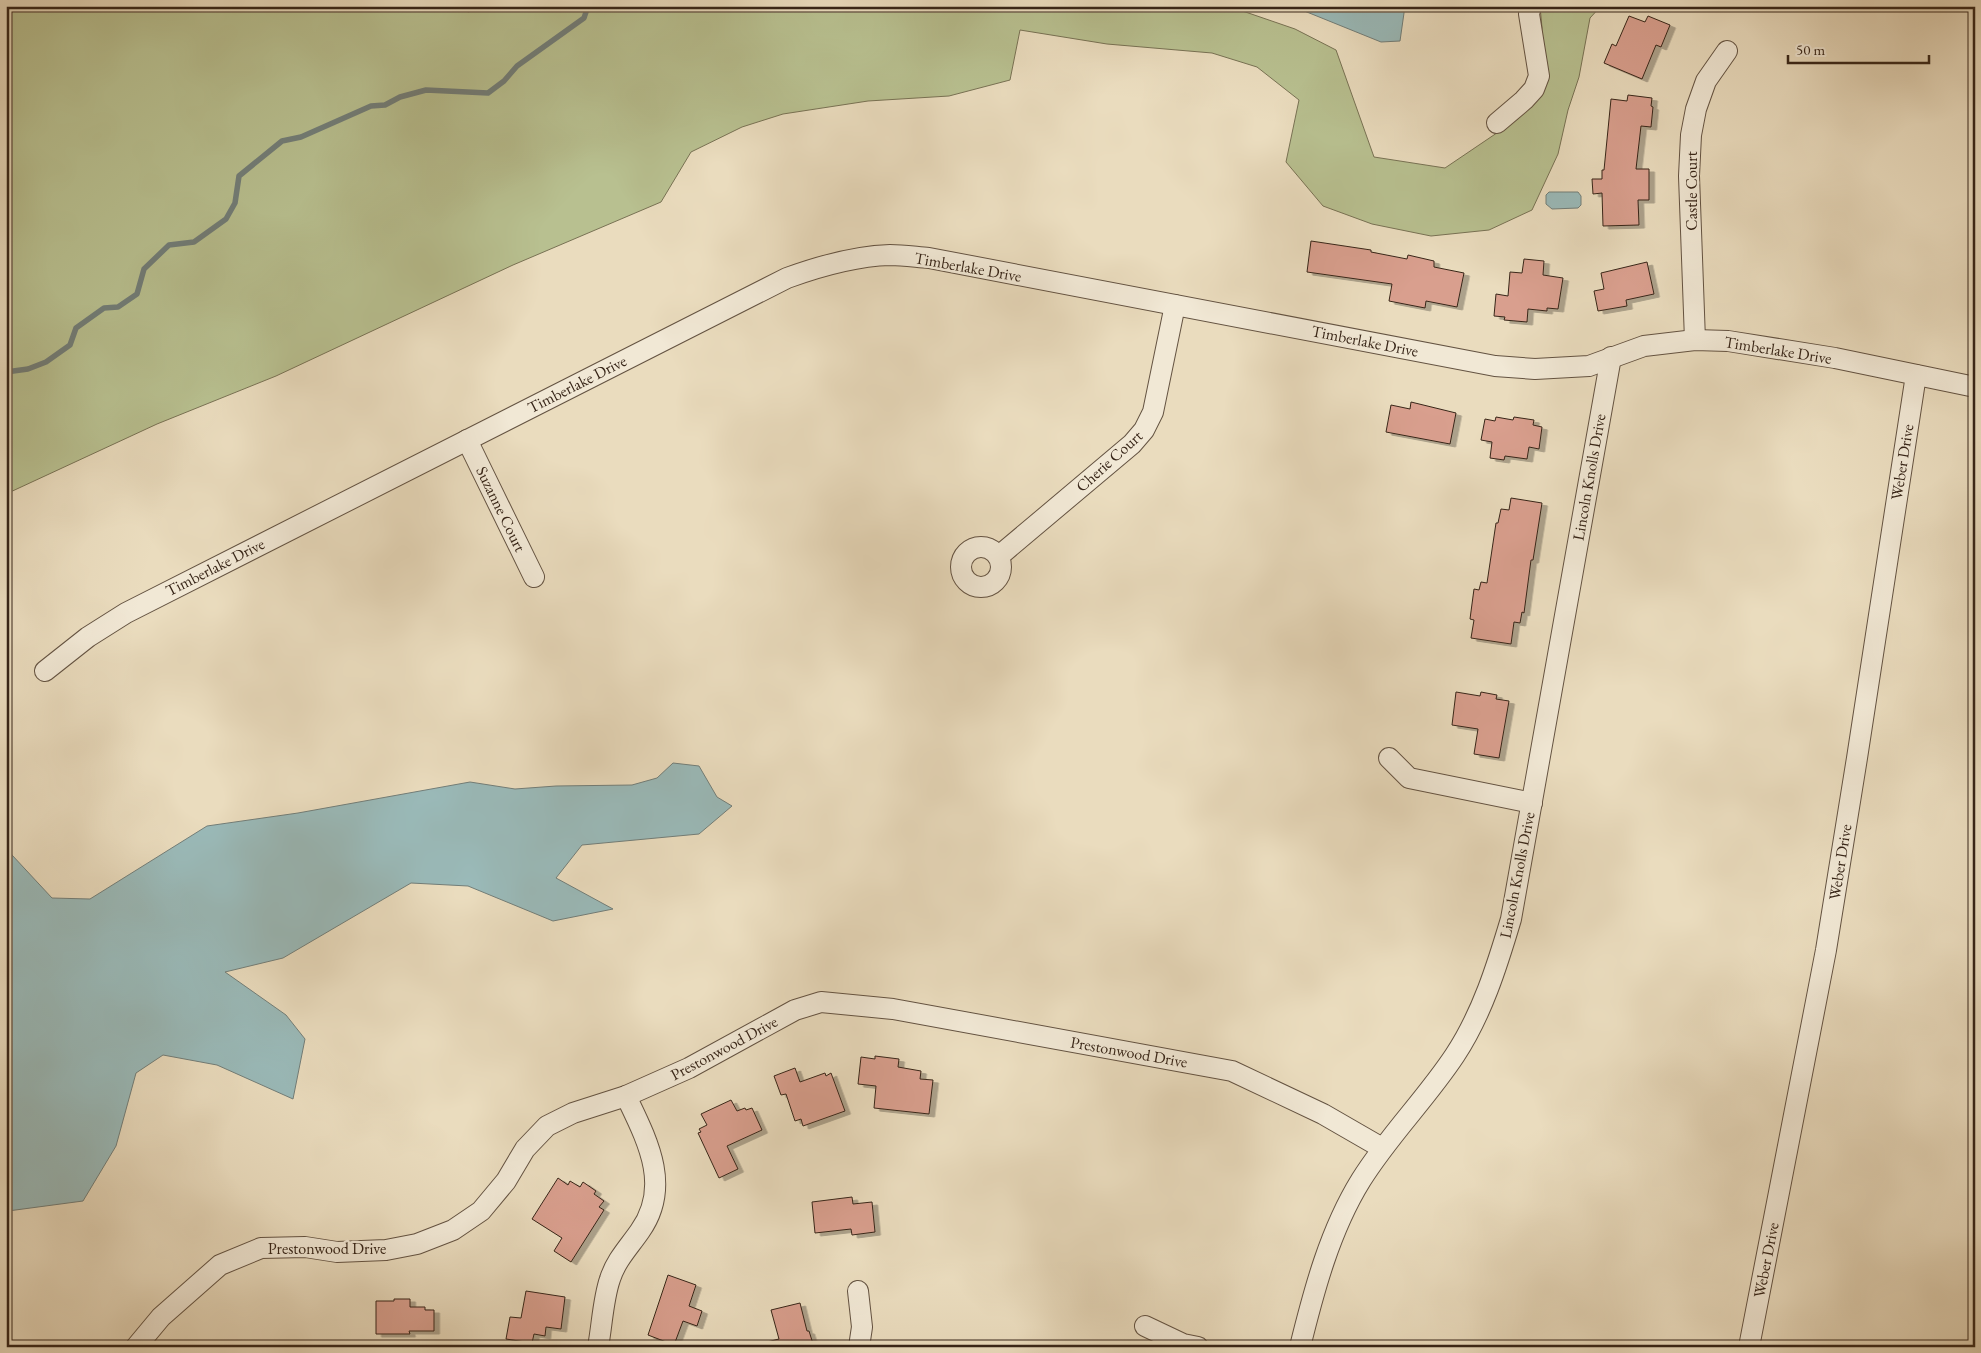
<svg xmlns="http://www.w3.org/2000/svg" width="1981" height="1353" font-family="'EB Garamond',serif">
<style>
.green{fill:#b8c090;stroke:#787254}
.water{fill:#9abab9;stroke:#727e79}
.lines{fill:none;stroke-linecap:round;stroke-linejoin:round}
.stream{stroke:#727e79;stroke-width:5.5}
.building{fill:#d99f8e;stroke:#372518;filter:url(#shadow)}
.street-casing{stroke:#645342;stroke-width:22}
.street{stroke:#f1e8d5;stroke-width:20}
.labels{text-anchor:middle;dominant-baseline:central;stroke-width:4.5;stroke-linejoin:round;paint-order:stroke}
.street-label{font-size:16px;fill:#372518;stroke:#f1e8d5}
</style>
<defs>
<filter id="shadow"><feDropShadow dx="5.5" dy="3" stdDeviation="0" flood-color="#0004"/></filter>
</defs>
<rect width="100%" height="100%" fill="#eadcbe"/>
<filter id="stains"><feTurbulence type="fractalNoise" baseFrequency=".004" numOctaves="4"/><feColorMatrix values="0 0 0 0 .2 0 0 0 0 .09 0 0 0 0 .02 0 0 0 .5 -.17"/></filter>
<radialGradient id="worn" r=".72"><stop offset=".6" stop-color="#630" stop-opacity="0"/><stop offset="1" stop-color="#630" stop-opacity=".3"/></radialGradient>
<!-- green -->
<path class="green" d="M6,6H448L469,12L476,6H1228L1295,29L1336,50L1374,157L1445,168L1519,118L1533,102L1542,28L1540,6H1601L1590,18L1579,77L1568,110L1558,154L1532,210L1489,230L1431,236L1372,224L1323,206L1286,162L1299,100L1257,67L1212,53L1107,44L1020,30L1010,80L949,96L868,101L783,114L742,127L691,152L661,202L513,265L276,376L157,424L6,494Z"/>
<!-- water -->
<g class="water">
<path d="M1292,6H1405L1400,41L1381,42Z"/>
<path d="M1549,192H1578L1581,196V205L1578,208L1552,209L1546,204V195Z"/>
<path d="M673,763L699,766L717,797L732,806L699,834L582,845L556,878L613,909L553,921L468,886L411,883L283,958L225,972L286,1015L305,1039L293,1099L217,1065L163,1055L136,1073L116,1146L83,1201L8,1211L6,1208V845L12,855L52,898L90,899L207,826L298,813L470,782L515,789L556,786L632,785L657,778Z"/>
</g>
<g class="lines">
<!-- stream -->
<path class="stream" d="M6,372L28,369L46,362L70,345L76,328L104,308L118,307L137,294L144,269L169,245L194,242L226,219L235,203L239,176L282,141L301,137L371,106L385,105L400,97L426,90L488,93L504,81L517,66L584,18L588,6"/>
</g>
<!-- building -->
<g class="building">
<path d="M1629,16L1645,22L1648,16L1670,25L1661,47L1656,45L1642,79L1604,63L1612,44L1616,46Z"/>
<path d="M1628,95L1652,98L1651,106L1653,107L1651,127L1641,126L1636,169H1649V200H1638L1639,225L1603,226L1602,193L1593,194L1592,179H1602V170H1604L1611,99L1627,101Z"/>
<path d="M1311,241L1371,250V252L1407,259L1408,255L1434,261V267L1464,273L1457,307L1426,301L1425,308L1389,301L1392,284L1307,272Z"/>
<path d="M1524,259L1544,261L1543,275L1563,278L1558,309L1547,308V311L1528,309L1527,322L1504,320L1505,317L1494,316L1496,294L1508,296L1510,272L1522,273Z"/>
<path d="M1647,262L1654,294L1626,300L1627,306L1598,311L1594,291L1604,289L1601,273Z"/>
<path d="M1411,402L1456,413L1450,444L1386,432L1391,405L1410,409Z"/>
<path d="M1496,417L1513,420L1514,417L1534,420L1533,425L1542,427L1539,449L1529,447L1527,459L1505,456L1504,460L1490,458L1492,442L1481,440L1485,419L1495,421Z"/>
<path d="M1511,498L1542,503L1533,560H1531L1524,613L1522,612L1520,623L1514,622L1511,644L1471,638L1474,620L1470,619L1474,589L1479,590L1481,582L1487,583L1496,523H1498L1501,509L1509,510Z"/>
<path d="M1456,692L1480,696L1481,692L1497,695L1496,699L1509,701L1499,758L1474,754L1478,729L1452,725Z"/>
<path d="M875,1056L899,1059L898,1067L921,1071L920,1079L933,1080L929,1114L874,1108L876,1086L858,1084L861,1057L875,1059Z"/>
<path d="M795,1068L800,1082L825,1073L826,1076L831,1073L845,1111L803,1126L801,1119L795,1121L786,1094L781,1095L774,1076Z"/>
<path d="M731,1100L737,1111L745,1108L746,1110L752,1108L762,1130L727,1146L738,1169L719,1178L698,1133L701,1132L699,1129L707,1125L701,1114Z"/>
<path d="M558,1178L568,1185L570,1181L580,1187L583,1182L596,1191L594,1194L604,1201L599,1207L604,1210L571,1262L554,1251L562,1238L532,1219Z"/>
<path d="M852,1197L853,1204L872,1202L875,1232L852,1235L851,1229L815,1233L812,1202Z"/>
<path d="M668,1275L696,1285L689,1306L702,1311L697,1326L683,1321L674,1345L648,1335Z"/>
<path d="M526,1291L565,1297L561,1329L546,1327L545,1336L534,1334L532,1343L506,1339L510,1317L521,1318Z"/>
<path d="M394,1299H410V1307H425V1310H434V1331H409L410,1334H376V1301H394Z"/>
<path d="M800,1303L807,1331H809L814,1347H768L767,1342L779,1339L771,1310Z"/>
</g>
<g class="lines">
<!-- street casing -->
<g class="street-casing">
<g id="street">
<path d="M1497,123L1524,100L1534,89L1539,76L1529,14L1531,6"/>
<path d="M1695,340L1689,176L1691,135L1696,109L1706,81L1727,51"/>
<path d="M467,440L534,577"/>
<circle cx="981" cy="567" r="20"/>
<path d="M999,556L1132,444L1144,430L1153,412L1175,305"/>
<path d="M45,671L88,637L126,613L787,278C820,266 854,256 890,255C903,255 916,257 929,258L1495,366L1535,369L1589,366L1644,346L1695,340L1728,341L1835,358L1975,387"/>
<path d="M1389,758L1409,778L1532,803"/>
<path d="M858,1291L862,1327L859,1347"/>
<path d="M1145,1326L1183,1344L1198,1347"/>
<path d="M136,1347L161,1317L220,1265L261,1248L305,1247L337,1252L386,1250L417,1244L453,1230L481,1211L506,1181L525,1149L547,1126L573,1113L626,1096L689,1068L795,1010L821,1002L893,1009L1232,1071L1323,1114L1382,1148"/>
<path d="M598,1347C602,1326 603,1299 610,1279C616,1260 629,1247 640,1231C672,1186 647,1140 626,1096"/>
<path d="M1300,1347C1314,1290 1330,1230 1361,1180C1389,1135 1426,1099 1455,1055C1482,1014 1497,966 1511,919L1611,357"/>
<path d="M1749,1347L1826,950L1857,758L1916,375"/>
</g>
</g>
<!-- street -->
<use href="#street" class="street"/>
</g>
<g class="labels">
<!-- street labels -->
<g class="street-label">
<text transform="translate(1691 191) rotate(-90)">Castle Court</text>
<text transform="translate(968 267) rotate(10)">Timberlake Drive</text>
<text transform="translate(1365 341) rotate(11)">Timberlake Drive</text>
<text transform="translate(1778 350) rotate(9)">Timberlake Drive</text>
<text transform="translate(577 384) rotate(-27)">Timberlake Drive</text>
<text transform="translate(1109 461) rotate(-42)">Cherie Court</text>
<text transform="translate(1902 462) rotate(-81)">Weber Drive</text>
<text transform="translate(1589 477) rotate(-80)">Lincoln Knolls Drive</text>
<text transform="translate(501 509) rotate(64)">Suzanne Court</text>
<text transform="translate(215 567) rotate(-27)">Timberlake Drive</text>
<text transform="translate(1840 862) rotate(-81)">Weber Drive</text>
<text transform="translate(1517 875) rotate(-79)">Lincoln Knolls Drive</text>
<text transform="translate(724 1048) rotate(-28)">Prestonwood Drive</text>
<text transform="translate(1129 1052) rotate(10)">Prestonwood Drive</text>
<text x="327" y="1248">Prestonwood Drive</text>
<text transform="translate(1766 1260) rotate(-79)">Weber Drive</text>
</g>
</g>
<!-- margin -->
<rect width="1981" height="1353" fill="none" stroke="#eadcbe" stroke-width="25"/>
<rect x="8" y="8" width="1966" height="1338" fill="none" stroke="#372518" stroke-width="2.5"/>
<rect x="12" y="12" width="1956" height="1328" fill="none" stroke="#372518"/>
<!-- scale -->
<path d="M1788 55v8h141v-8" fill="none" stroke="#372518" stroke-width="2.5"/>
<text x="1796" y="55" font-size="15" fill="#372518" stroke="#f1e8d5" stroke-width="4" paint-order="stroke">50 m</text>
<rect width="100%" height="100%" filter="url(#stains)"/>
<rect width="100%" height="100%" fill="url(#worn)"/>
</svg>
